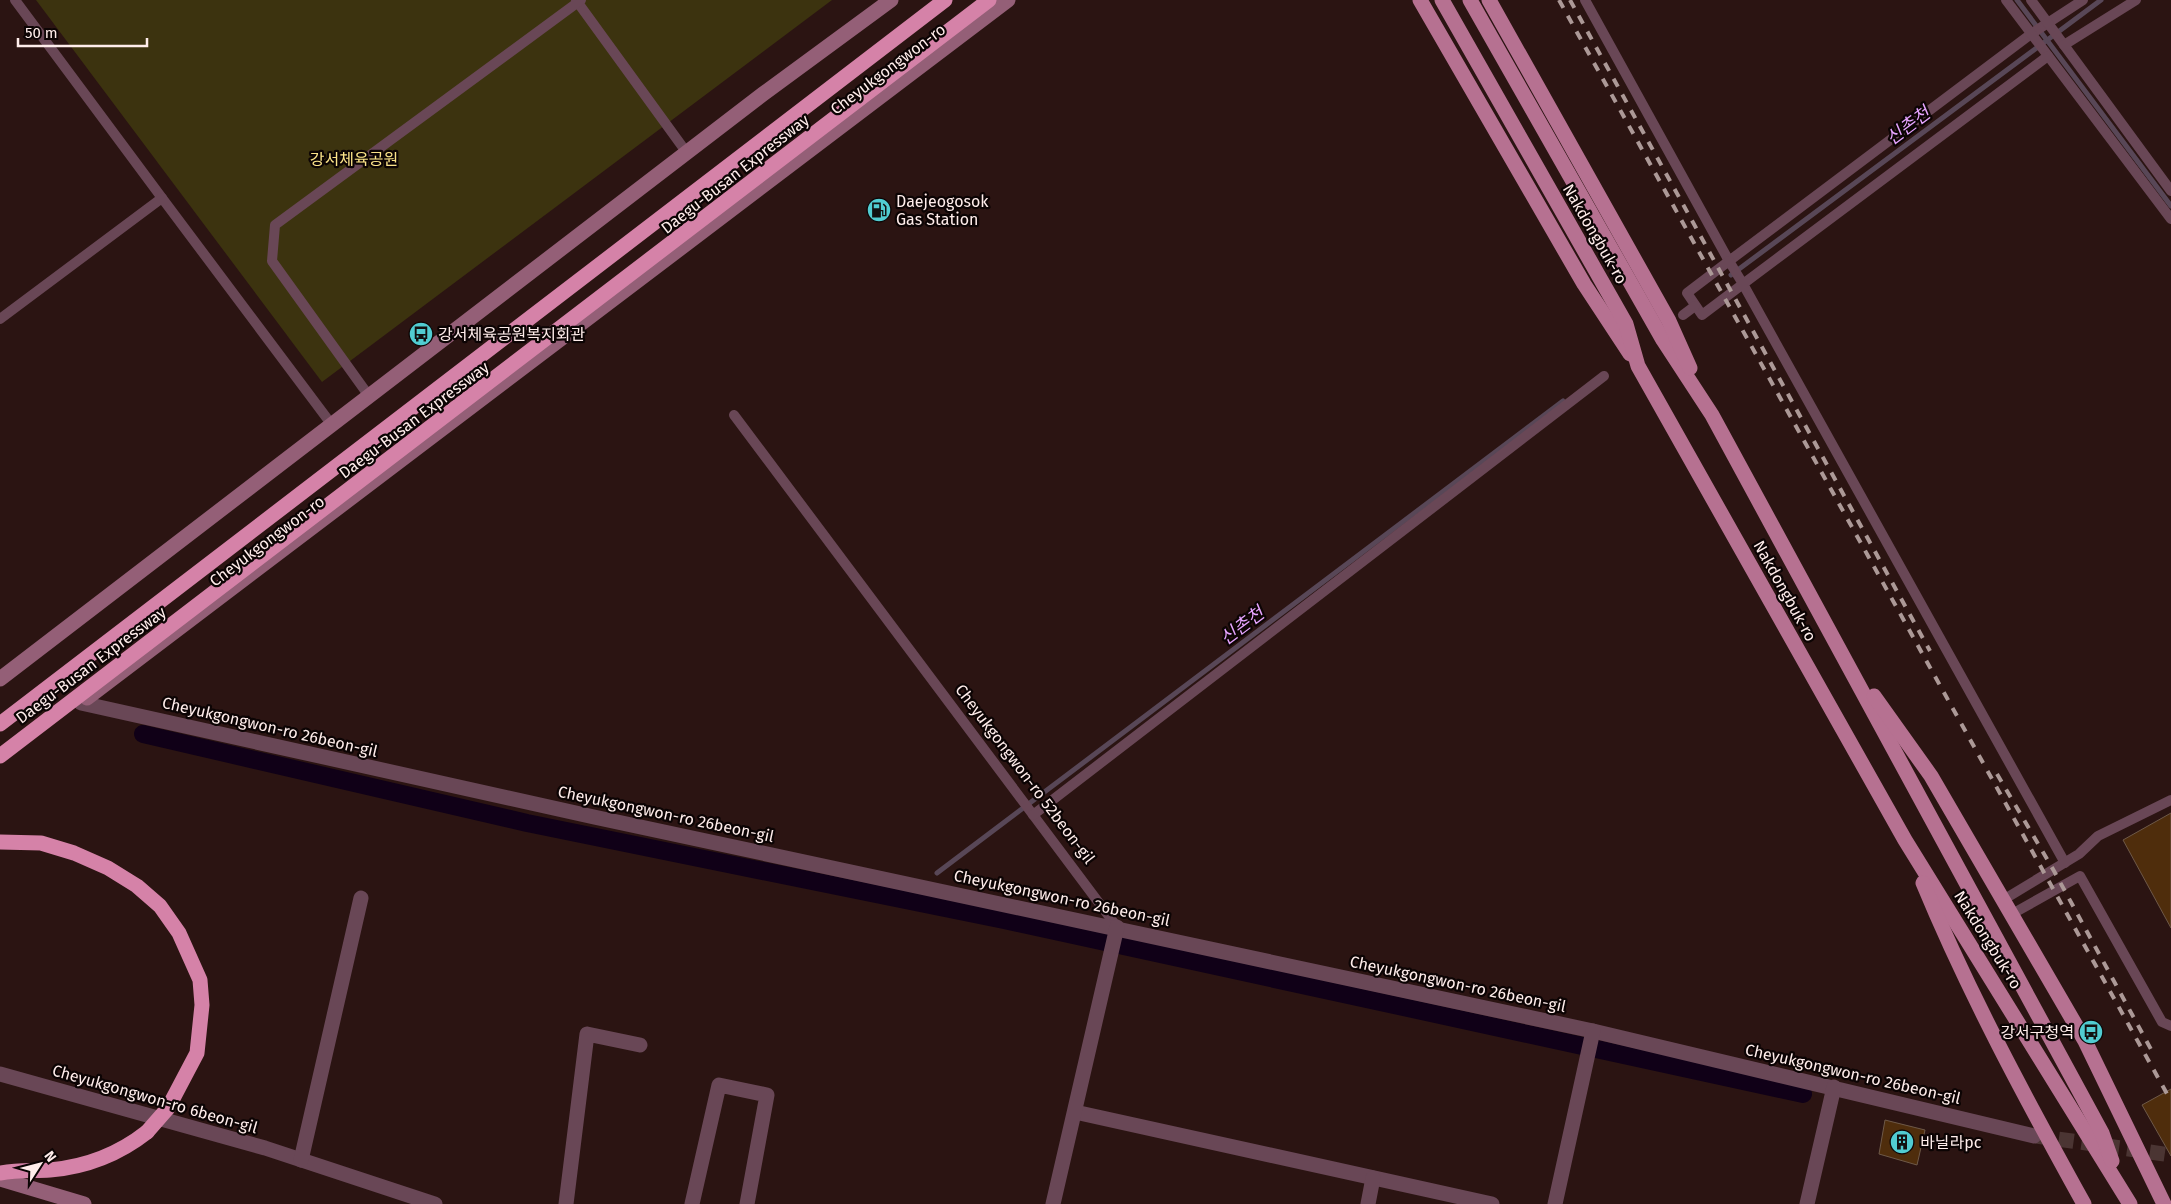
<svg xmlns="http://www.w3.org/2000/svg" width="2171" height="1204" font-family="'Fira Sans','Noto Sans KR',sans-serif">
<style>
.green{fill:#3c330f}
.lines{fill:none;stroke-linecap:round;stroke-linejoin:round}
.stream{stroke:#584757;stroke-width:5}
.canal{stroke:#100017;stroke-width:18}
.building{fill:#4f2d0c;stroke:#6e5948}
.street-tunnel{stroke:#4b3533;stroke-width:15;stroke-dasharray:15 8;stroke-linecap:butt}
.lane{stroke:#694756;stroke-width:10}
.street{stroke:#694756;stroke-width:15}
.secondary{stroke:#945f77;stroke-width:15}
.primary{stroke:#b67191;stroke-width:15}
.highway{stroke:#d582a8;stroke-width:15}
.rail{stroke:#ac9997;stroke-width:4;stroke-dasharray:9 9;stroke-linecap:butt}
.highway-bridge{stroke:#d582a8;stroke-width:15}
.labels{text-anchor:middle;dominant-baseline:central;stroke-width:4.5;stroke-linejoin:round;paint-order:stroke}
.street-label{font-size:16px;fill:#ffedeb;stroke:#0c0404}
.park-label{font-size:16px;fill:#fce489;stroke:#0c0404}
.poi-label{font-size:16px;fill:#ffedeb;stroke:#0c0404;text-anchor:start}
.water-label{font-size:18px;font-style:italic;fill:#e6a4ff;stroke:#0c0404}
</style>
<rect width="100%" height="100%" fill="#2b1412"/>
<!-- green -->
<path class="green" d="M36,0H832L322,382Z"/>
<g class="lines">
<!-- stream -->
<g class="stream">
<path d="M2017,0L2171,206"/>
<path d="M1731,275L2101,0"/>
<path d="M937,873L1563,401"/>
<path d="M902,899L912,892"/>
</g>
<!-- canal -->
<path class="canal" d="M143,734L527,823L1004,920L1803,1094"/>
</g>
<!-- building -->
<g class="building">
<path d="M2171,813V928L2123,840Z"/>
<path d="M2171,1089V1156L2142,1105Z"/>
<path d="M1885,1120L1925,1130L1917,1165L1879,1154Z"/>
</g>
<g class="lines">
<!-- street-tunnel -->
<path class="street-tunnel" d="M2036,1136L2171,1155"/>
<!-- lane -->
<g class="lane">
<path d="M15,0L162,198"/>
<path d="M576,0L687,153"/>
<path d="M1585,0L1729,261L2031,34L2083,0"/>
<path d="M2006,0L2171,219"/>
<path d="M2031,0L2064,45"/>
<path d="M2136,0L2064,45L2171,191"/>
<path d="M2048,56L1743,284L1702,315L1687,293L1729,261L1743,284L2065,863"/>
<path d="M1683,315L1695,306"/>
<path d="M0,319L162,198L332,425"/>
<path d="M369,396L272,261L275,225L581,0"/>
<path d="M734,415L1117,927"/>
<path d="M1033,815L1604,376"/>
<path d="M2003,900L2079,854L2098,836L2171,800"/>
<path d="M2012,914L2080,876L2162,1022L2171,1026"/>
</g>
<!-- street -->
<g class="street">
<path d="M81,703L594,817L1593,1031L2034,1136"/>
<path d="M0,1074L265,1148L435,1204"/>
<path d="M1075,1112L1492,1204"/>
<path d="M301,1160L361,898"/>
<path d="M566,1204L587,1034L640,1045"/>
<path d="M692,1204L719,1085L767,1095L747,1204"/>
<path d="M1053,1204L1117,927"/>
<path d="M1368,1204L1373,1178"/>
<path d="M1555,1204L1593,1031"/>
<path d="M1807,1204L1834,1087"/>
</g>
<!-- secondary -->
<g class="secondary">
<path d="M0,679L763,94L891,0"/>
<path d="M87,698L1008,0"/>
<path d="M0,1179L84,1204"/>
</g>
<!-- primary -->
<g class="primary">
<path d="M1420,0L1584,284L1630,354"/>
<path d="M1442,0L1626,324L1638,366L1905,840L2130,1204"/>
<path d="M1470,0L1663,340L1712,415L2102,1133L2112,1161"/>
<path d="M1489,0L1669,321L1690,368"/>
<path d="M1874,696L1931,776L2085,1041L2164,1204"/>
<path d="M1923,883C1969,994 2026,1099 2084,1204"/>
</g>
<!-- highway -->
<g class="highway">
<path d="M0,724L945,0"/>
<path d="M0,756L989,0"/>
<path d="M0,842L41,843L74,853L108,868L137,886L160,906L179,933L200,980L202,1005L197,1053L168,1108"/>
<path d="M0,1173C17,1170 33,1171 50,1170C85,1167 119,1154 147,1132"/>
</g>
<!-- rail -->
<g class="rail">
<path d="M1559,0L2171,1101"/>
<path d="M1570,0L1930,651"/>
<path d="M1997,774L2054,871L2153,1053"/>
</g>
<!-- highway-bridge -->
<path class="highway-bridge" d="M147,1132L168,1108"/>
</g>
<!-- icons -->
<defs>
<g id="fuel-disc" transform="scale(1.25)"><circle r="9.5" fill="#51ccd1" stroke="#0c0404"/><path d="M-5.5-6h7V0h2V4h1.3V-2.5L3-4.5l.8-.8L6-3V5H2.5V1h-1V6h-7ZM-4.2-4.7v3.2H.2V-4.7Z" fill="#111"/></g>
<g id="bus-disc" transform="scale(1.25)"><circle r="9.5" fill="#51ccd1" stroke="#0c0404"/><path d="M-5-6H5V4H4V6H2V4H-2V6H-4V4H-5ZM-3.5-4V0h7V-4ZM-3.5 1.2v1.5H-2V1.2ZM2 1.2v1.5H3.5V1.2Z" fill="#111"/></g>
<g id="building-disc" transform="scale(1.25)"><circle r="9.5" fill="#51ccd1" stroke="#0c0404"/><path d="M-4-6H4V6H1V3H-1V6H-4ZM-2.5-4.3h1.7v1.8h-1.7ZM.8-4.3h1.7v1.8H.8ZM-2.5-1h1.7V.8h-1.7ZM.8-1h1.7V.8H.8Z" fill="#111"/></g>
</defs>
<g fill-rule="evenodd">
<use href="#fuel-disc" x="879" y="210"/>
<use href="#bus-disc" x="421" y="334"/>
<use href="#bus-disc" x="2091" y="1032"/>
<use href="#building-disc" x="1902" y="1142"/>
</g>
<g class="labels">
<!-- street labels -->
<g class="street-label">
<text transform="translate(888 69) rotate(-37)">Cheyukgongwon-ro</text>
<text transform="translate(735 174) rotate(-38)">Daegu-Busan Expressway</text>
<text transform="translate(1595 234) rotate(60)">Nakdongbuk-ro</text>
<text transform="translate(414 420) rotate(-37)">Daegu-Busan Expressway</text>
<text transform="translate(267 541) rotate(-37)">Cheyukgongwon-ro</text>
<text transform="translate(1785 591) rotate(61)">Nakdongbuk-ro</text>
<text transform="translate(91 665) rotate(-37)">Daegu-Busan Expressway</text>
<text transform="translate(270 727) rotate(13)">Cheyukgongwon-ro 26beon-gil</text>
<text transform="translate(1025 774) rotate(53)">Cheyukgongwon-ro 52beon-gil</text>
<text transform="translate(666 814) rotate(12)">Cheyukgongwon-ro 26beon-gil</text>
<text transform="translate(1062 898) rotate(12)">Cheyukgongwon-ro 26beon-gil</text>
<text transform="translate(1988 940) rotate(58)">Nakdongbuk-ro</text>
<text transform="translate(1458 984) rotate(12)">Cheyukgongwon-ro 26beon-gil</text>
<text transform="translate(1853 1074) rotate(13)">Cheyukgongwon-ro 26beon-gil</text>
<text transform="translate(155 1099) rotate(16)">Cheyukgongwon-ro 6beon-gil</text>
</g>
<!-- park labels -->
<g class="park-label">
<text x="354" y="159">강서체육공원</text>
</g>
<!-- poi labels -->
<g class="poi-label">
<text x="896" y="201">Daejeogosok<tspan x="896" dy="18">Gas Station</tspan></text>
<text x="438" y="334">강서체육공원복지회관</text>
<text x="2074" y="1032" text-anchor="end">강서구청역</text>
<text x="1920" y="1142">바닐라pc</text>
</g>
<!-- water labels -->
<g class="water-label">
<text transform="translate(1908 126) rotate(-37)">신촌천</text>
<text transform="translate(1242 626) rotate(-37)">신촌천</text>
</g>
</g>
<!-- north arrow -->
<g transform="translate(40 1164) rotate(54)" stroke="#0c0404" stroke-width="4" paint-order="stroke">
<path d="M0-4L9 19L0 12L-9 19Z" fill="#ffedeb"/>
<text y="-8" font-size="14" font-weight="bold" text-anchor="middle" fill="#ffedeb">N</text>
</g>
<!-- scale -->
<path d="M18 38v8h129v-8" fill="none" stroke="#ffedeb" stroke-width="2.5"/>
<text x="25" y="38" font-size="15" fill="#ffedeb" stroke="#0c0404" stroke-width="4" paint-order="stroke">50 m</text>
</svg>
